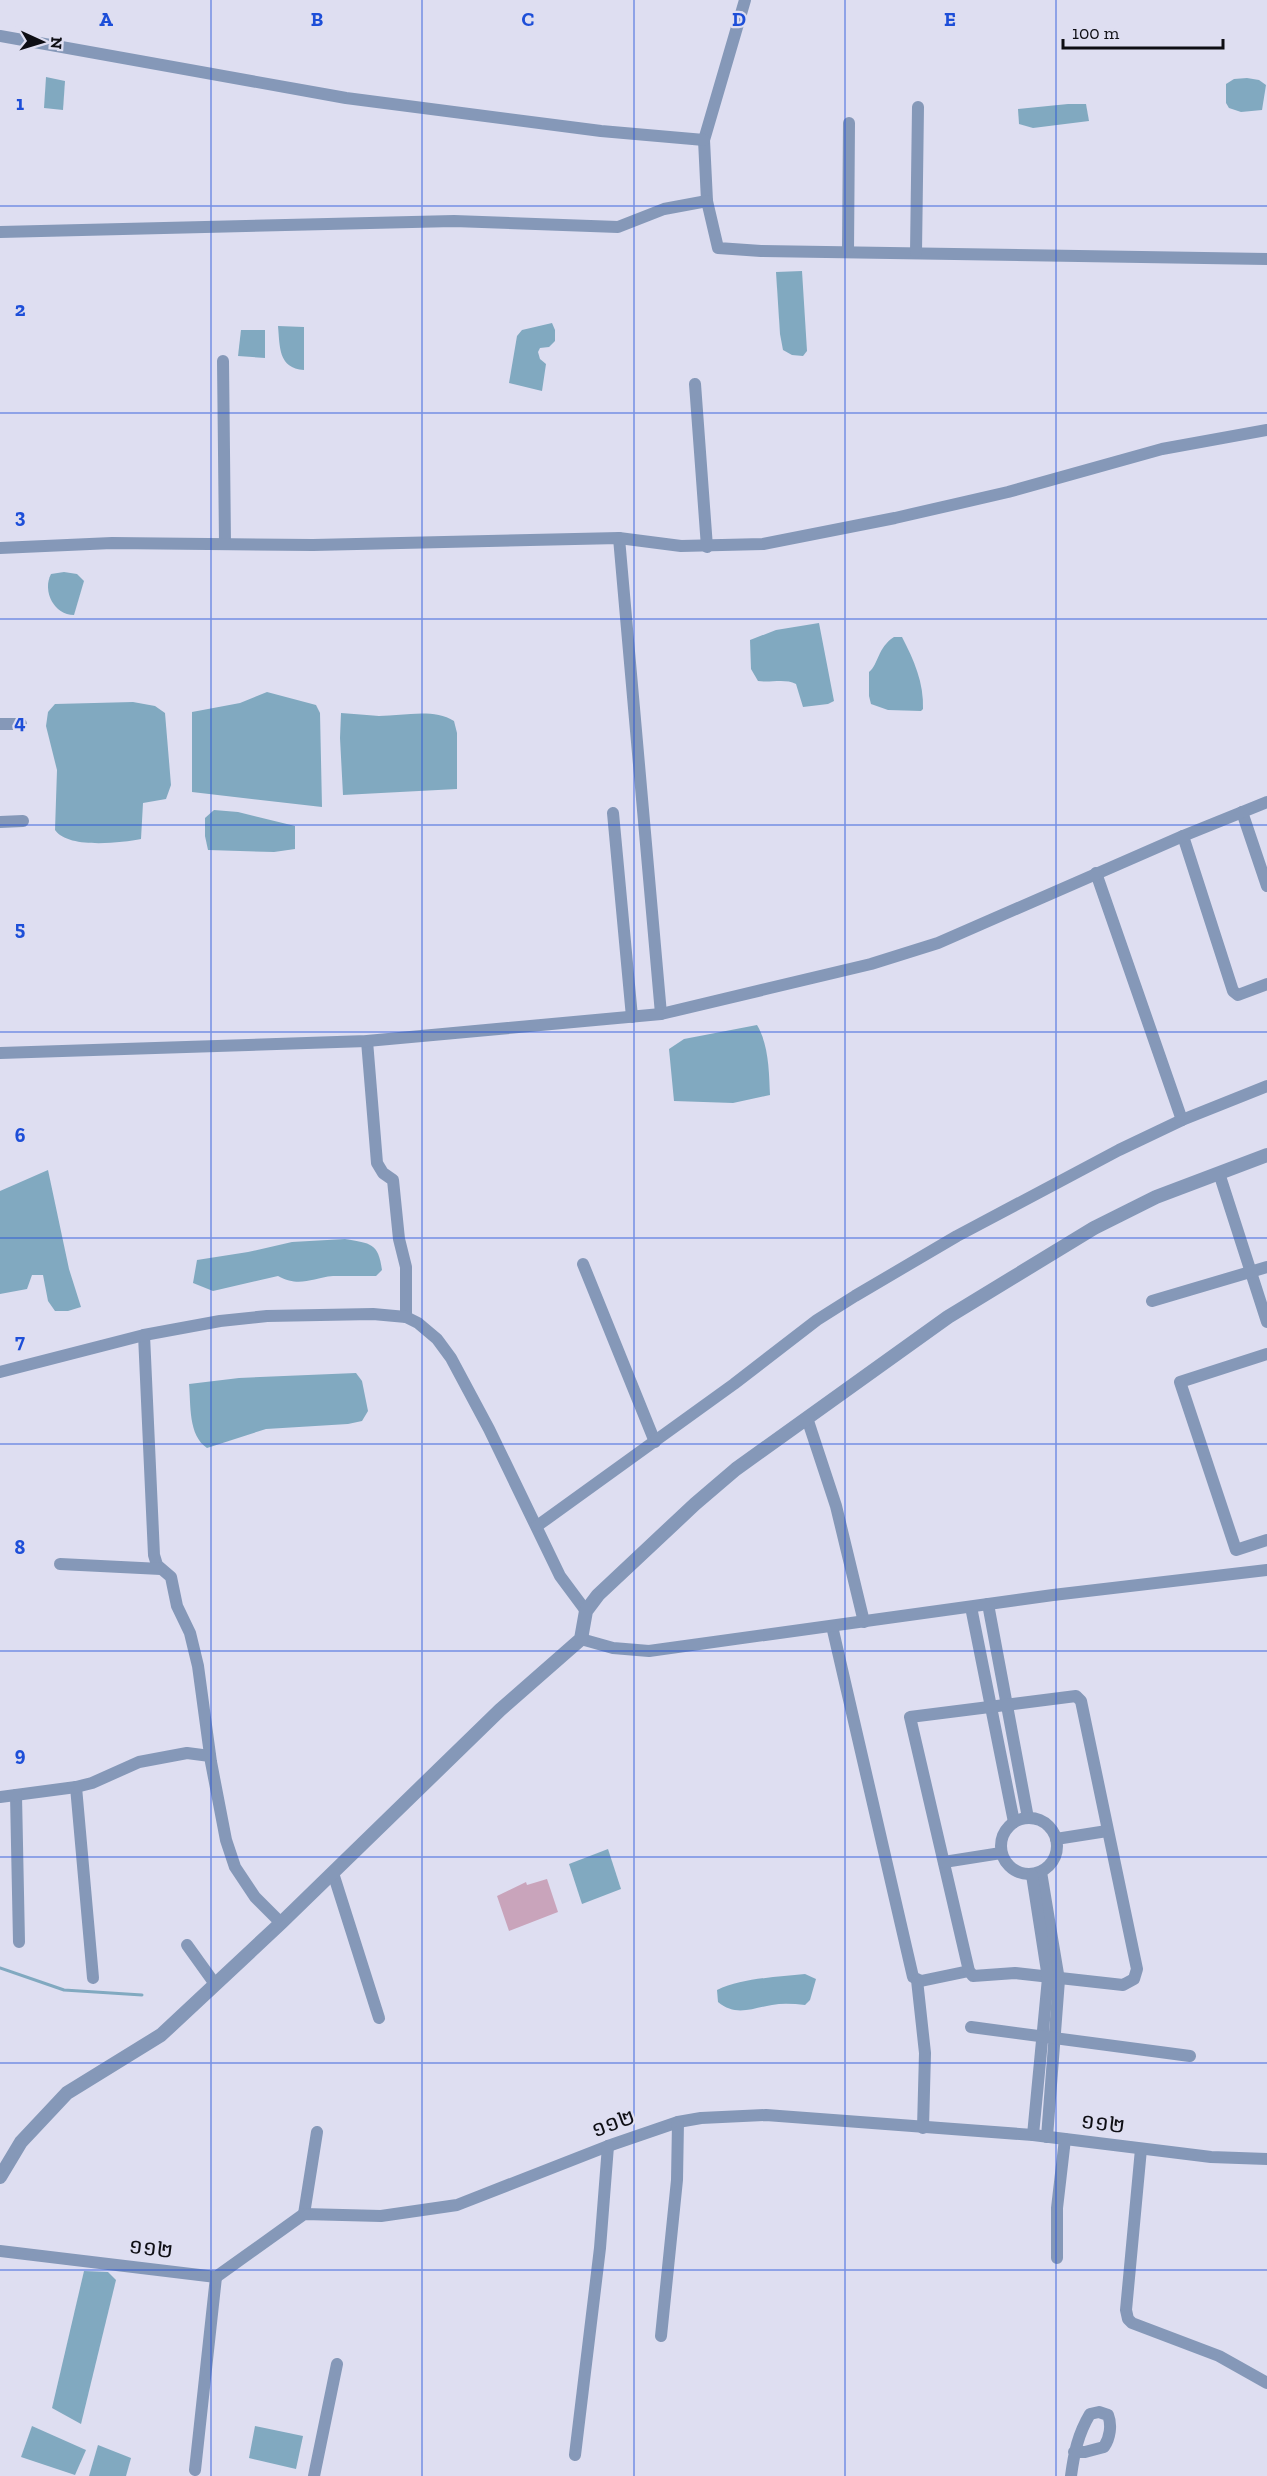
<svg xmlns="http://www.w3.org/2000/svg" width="1267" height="2476" font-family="'Zilla Slab','Noto Sans Khmer',serif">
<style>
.green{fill:#c9a4bb}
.water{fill:#81a9c0}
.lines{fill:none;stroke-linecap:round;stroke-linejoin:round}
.stream{stroke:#81a9c0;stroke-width:3}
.minor{stroke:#8598b8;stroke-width:12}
.tertiary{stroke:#8598b8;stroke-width:14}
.grid{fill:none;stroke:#1d4ed8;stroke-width:1.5;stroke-opacity:0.55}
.labels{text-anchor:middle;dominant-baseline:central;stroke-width:4.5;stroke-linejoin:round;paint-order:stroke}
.street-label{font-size:22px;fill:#0e0e14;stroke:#dedef1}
.grid-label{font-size:20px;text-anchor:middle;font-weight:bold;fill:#1d4ed8;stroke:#dedef1;stroke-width:4.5;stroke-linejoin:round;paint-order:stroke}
</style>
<rect width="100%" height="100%" fill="#dedef1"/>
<!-- green -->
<path class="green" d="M547,1879L558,1912L509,1931L497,1896L526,1882L527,1885Z"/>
<!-- water -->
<g class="water">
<path d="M46,77L65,81L63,110L44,108Z"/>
<path d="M1247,78L1259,80L1266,85L1262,110L1241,112L1229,108L1226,103V84L1234,79Z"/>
<path d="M1068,104H1086L1089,121L1033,128L1019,124L1018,109Z"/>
<path d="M802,271L807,351L803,356L792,355L783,350L780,334L776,272Z"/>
<path d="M552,323L555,330V341L549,347L540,348L538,352L540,359L546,364L542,391L509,383L517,336L522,330Z"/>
<path d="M278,326L304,327V370C278,368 280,347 278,326Z"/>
<path d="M241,330H265V358L238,356Z"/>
<path d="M64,572L77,574L84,581L74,615C54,615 42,591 51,574Z"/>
<path d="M819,623L834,701L828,704L803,707L796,684C785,678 770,683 758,681L751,669L750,640L776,630Z"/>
<path d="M894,637H902C914,660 924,683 923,709L921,711L888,710L871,704L869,696V672C879,664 877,648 894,637Z"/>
<path d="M267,692L316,705L320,713L322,807L192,792V712L240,703Z"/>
<path d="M133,702L155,706L165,713L171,785L166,799L143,803L141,839C120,843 68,849 55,830L57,770L46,726L48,712L55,704Z"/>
<path d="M341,713C354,714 367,715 379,716C403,716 433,708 454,721L457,733V789L343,795L340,738Z"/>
<path d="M214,810L238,812L295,826V849L274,852L208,850L205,836V818Z"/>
<path d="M757,1025C769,1045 769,1073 770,1095L733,1103L674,1101L669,1049L684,1039Z"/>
<path d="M48,1170L69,1269L81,1307L68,1311H55L48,1301L43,1275H32L27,1289L0,1294V1191Z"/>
<path d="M345,1239C371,1244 378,1242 382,1270L376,1276C362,1276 348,1276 333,1276C311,1278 300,1288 278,1276L213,1291L193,1283L197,1260L248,1252L292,1242Z"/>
<path d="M356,1373L362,1381L368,1411L362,1421L348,1424L266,1429L207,1448C188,1435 191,1405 189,1384L239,1378Z"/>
<path d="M608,1849L621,1889L582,1904L569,1864Z"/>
<path d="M805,1974L816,1979L810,2000L805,2005C794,2004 783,2003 772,2005C752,2008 736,2017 718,2002L717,1990C743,1978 777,1977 805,1974Z"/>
<path d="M84,2271L108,2272L116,2280L81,2424L52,2408Z"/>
<path d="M32,2426L86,2450L75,2475L21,2457Z"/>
<path d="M255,2426L303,2436L296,2469L249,2458Z"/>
<path d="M98,2445L131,2458L126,2476H89Z"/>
</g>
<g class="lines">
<!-- stream -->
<path class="stream" d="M0,1968L64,1990L142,1995"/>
<!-- minor -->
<g class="minor">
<path d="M745,0L704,140L707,201L718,248L761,251L1267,259"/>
<path d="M0,36L346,98L601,131L704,140"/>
<path d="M0,232L454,221L618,227L664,209L707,201"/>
<path d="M848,251L849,123"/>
<path d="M916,252L918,107"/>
<path d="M223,361L225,543"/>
<path d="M695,384L707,547"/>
<path d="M619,538L661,1014"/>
<path d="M0,548L112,543L313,545L619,538L681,546L763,544L895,518L1008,492L1162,449L1267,430"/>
<path d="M0,724H21"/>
<path d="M1242,812L1267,886"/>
<path d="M613,813L632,1017"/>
<path d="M0,822L23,821"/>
<path d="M1183,836L1233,991L1238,995L1267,984"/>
<path d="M1096,873L1182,1120"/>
<path d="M367,1041L377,1163L383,1173L393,1180L399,1239L406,1267V1317"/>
<path d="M0,1053L367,1041L661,1014L871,964L938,943L1183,836L1267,802"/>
<path d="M1219,1173L1267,1322"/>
<path d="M583,1264L655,1442"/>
<path d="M1152,1301L1267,1267"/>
<path d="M144,1335L154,1555L157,1565L171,1577L177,1606L190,1633L198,1666L211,1762L226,1840L235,1867L255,1897L281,1923"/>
<path d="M1267,1354L1180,1382L1236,1550L1267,1540"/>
<path d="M0,1372L144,1335L220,1321L267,1316L373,1314L406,1317L418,1323L437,1339L451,1358L489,1429L560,1576L586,1611"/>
<path d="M807,1418L836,1506L864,1622"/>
<path d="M537,1526L734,1384L817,1320L855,1296L957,1236L1119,1150L1182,1120L1267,1086"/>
<path d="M60,1564L161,1569"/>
<path d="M988,1604L1028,1818"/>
<path d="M971,1607L1014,1822"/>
<path d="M832,1626L913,1977L921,1981L969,1971"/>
<path d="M581,1639L613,1648L649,1651L1053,1595L1267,1570"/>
<path d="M1076,1696L1081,1701L1137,1969L1134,1979L1123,1985L1015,1973L973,1976L969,1971L910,1717Z"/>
<path d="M76,1787L93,1978"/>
<path d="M16,1795L19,1942"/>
<path d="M0,1797L76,1787L92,1783L139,1762L187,1753L210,1756"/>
<circle cx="1029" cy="1846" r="28"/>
<path d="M1056,1839L1107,1831"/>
<path d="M944,1862L1001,1853"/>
<path d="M1041,1872L1059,1980L1047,2137"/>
<path d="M333,1873L379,2018"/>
<path d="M1032,1875L1048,1978L1033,2135"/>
<path d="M187,1945L215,1984"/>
<path d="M917,1980L925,2053L923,2128"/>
<path d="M971,2027L1190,2056"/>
<path d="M1141,2149L1126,2310L1128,2319L1132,2323L1219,2356L1267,2383"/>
<path d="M304,2214L317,2132"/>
<path d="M0,2251L216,2277L304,2214L381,2216L457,2205L608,2146L678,2122L701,2118L766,2115L1033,2135L1211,2157L1267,2159"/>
<path d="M1057,2258V2208L1065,2139"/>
<path d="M661,2336L677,2180L678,2122"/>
<path d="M575,2455L600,2248L608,2146"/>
<path d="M195,2470L216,2277"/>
<path d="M314,2476L337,2364"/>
<path d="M1071,2476C1074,2453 1078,2434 1090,2414L1099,2412L1108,2415C1112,2425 1110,2438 1104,2447L1085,2452H1074"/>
</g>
<!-- tertiary -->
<path class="tertiary" d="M0,2177L21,2142L67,2093L161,2035L281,1923L500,1710L581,1639L586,1611L598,1595L695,1504L736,1469L948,1317L1094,1228L1156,1197L1267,1155"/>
</g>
<!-- grid -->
<path class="grid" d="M211,0V2476M422,0V2476M634,0V2476M845,0V2476M1056,0V2476M0,206H1267M0,413H1267M0,619H1267M0,825H1267M0,1032H1267M0,1238H1267M0,1444H1267M0,1651H1267M0,1857H1267M0,2063H1267M0,2270H1267"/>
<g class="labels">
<!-- street labels -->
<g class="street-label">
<text transform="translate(613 2123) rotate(-20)">១១២</text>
<text transform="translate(1103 2123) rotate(7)">១១២</text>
<text transform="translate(151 2248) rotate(7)">១១២</text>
</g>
</g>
<g class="grid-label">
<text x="106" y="26">A</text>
<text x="317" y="26">B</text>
<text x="528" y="26">C</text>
<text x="739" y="26">D</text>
<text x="950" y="26">E</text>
<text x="20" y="110">1</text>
<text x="20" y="316">2</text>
<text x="20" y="523">3</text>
<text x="20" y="729">4</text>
<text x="20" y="935">5</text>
<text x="20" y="1142">6</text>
<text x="20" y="1348">7</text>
<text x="20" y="1554">8</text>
<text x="20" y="1761">9</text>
</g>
<!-- north arrow -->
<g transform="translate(42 42) rotate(94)" stroke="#dedef1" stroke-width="4.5" paint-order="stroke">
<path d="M0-4.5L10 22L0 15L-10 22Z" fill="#0e0e14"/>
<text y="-9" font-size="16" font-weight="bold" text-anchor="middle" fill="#0e0e14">N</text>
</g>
<!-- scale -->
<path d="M1063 39v9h160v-9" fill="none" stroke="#0e0e14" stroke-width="3"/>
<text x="1072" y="39" font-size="18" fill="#0e0e14" stroke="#dedef1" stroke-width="4.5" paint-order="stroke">100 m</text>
</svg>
